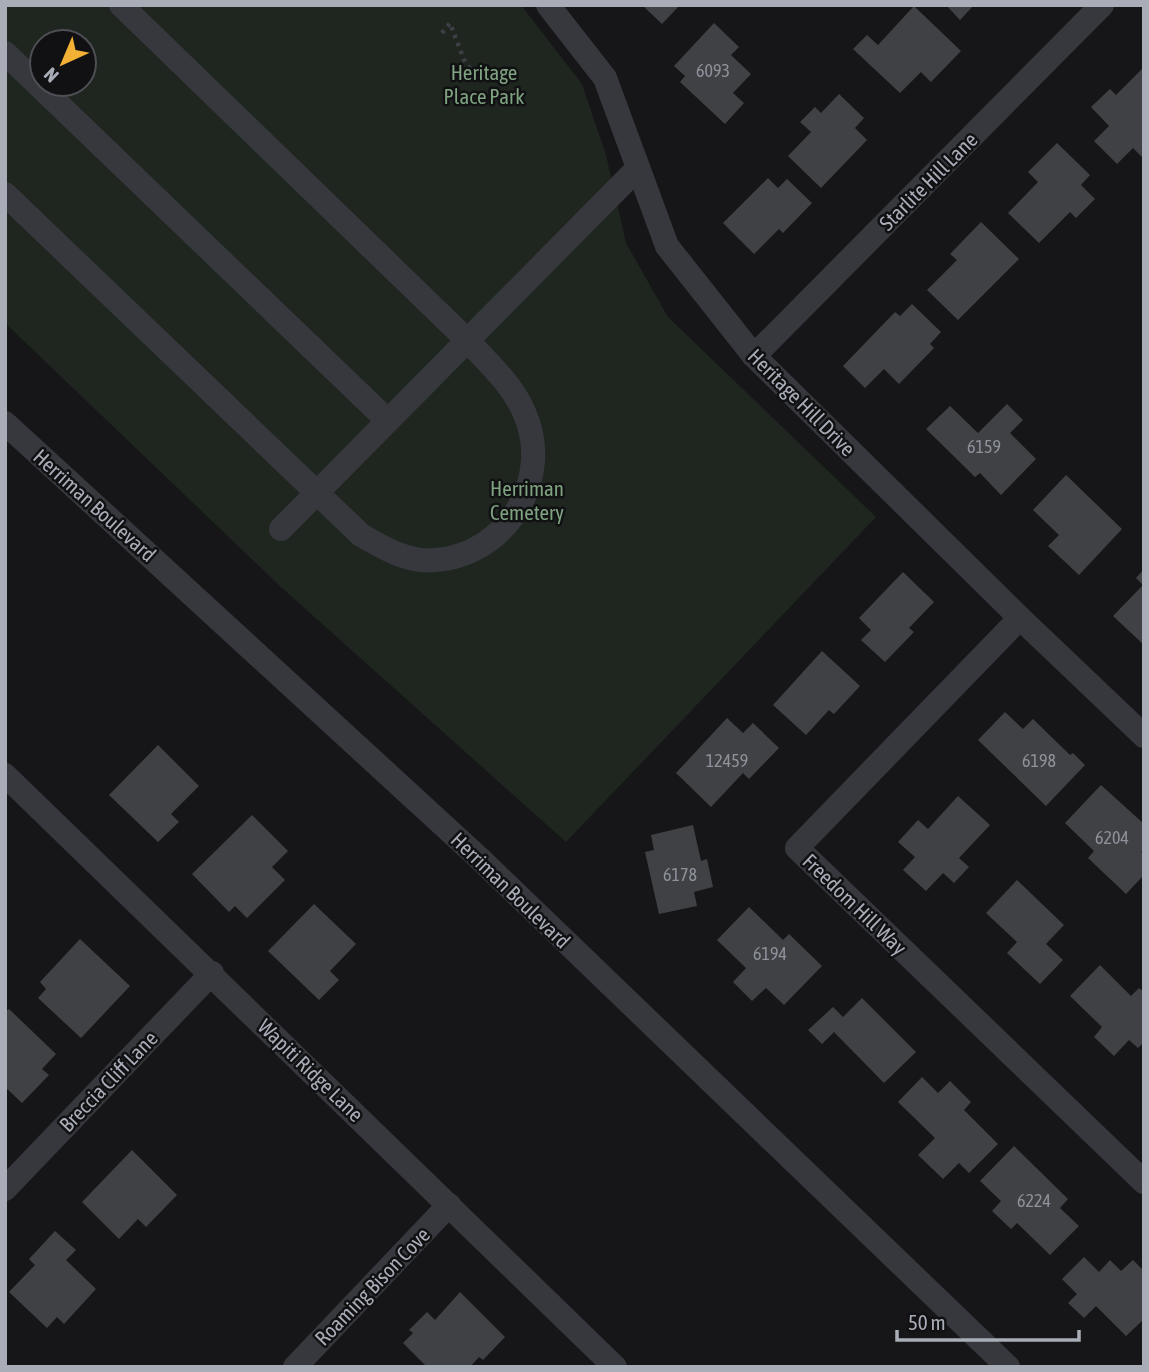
<svg xmlns="http://www.w3.org/2000/svg" width="1149" height="1372" font-family="'Asap Condensed',sans-serif">
<style>
.green{fill:#1e261f;fill-rule:evenodd}
.building{fill:#404145}
.lines{fill:none;stroke-linecap:round;stroke-linejoin:round}
.path{stroke:#3d3f44;stroke-width:4.5;stroke-dasharray:3.5 5;stroke-linecap:butt}
.minor{stroke:#37383d;stroke-width:24}
.labels{text-anchor:middle;dominant-baseline:central;stroke-width:5;stroke-linejoin:round;paint-order:stroke}
.number-label{font-size:18px;fill:#8e929b}
.park-label{font-size:21px;fill:#7fa381;stroke:#111113}
.street-label{font-size:21px;fill:#a8adb8;stroke:#111113}
</style>
<rect width="100%" height="100%" fill="#161618"/>
<!-- green -->
<path class="green" d="M7,5H521L582,84L606,155L626,243L668,317L876,517L566,842L282,588L5,323ZM42,42H84V84H42Z"/>
<!-- building -->
<g class="building">
<path d="M642,5H680L662,24Z"/>
<path d="M946,5H974L960,20Z"/>
<path d="M914,6L961,51L931,82L921,72L900,93L853,49L867,35L878,45Z"/>
<path d="M714,23L739,47L731,55L751,74L733,93L744,103L725,124L680,82L685,76L674,66Z"/>
<path d="M1144,67V159L1133,148L1117,164L1094,141L1109,126L1091,107L1110,89L1116,95Z"/>
<path d="M839,94L864,118L855,128L867,140L821,188L788,156L811,132L800,122L815,107L821,113Z"/>
<path d="M1057,143L1090,175L1081,185L1095,199L1076,218L1070,212L1039,243L1008,213L1038,182L1028,172Z"/>
<path d="M768,178L778,188L787,179L812,203L783,233L779,229L754,254L723,223Z"/>
<path d="M981,222L1019,259L958,320L927,290L957,260L950,254Z"/>
<path d="M912,304L941,332L930,344L934,348L899,384L884,369L865,388L843,366L895,312L900,316Z"/>
<path d="M1007,404L1023,420L1010,433L1036,459L1001,495L980,473L975,477L926,429L950,406L978,433Z"/>
<path d="M1066,475L1122,529L1079,575L1048,546L1059,535L1033,510Z"/>
<path d="M1144,569V645L1113,616L1143,585L1136,578Z"/>
<path d="M903,572L934,602L909,628L914,632L885,662L861,640L871,630L859,618Z"/>
<path d="M822,651L860,686L834,714L829,710L806,735L773,705Z"/>
<path d="M1005,712L1023,729L1033,719L1070,755L1073,753L1085,765L1046,806L978,740Z"/>
<path d="M727,718L743,733L753,723L779,748L749,779L743,773L711,807L676,773Z"/>
<path d="M158,745L199,786L171,814L179,822L158,842L109,795Z"/>
<path d="M1101,785L1144,824V850L1141,852L1144,855V875L1126,894L1088,858L1094,851L1065,823Z"/>
<path d="M958,796L990,825L959,858L969,867L954,883L943,873L926,891L903,870L915,857L898,842L918,820L928,829Z"/>
<path d="M252,815L288,851L272,867L285,880L247,918L235,906L229,912L192,874Z"/>
<path d="M693,825L701,861L707,859L713,887L694,892L697,906L659,914L645,852L654,850L651,835Z"/>
<path d="M1017,880L1064,925L1046,944L1063,960L1040,984L1007,953L1017,942L986,913Z"/>
<path d="M314,904L356,944L330,971L339,980L319,1000L268,951Z"/>
<path d="M749,907L783,940L789,934L822,966L784,1005L766,988L752,1001L733,982L746,968L717,940Z"/>
<path d="M80,939L130,986L81,1038L38,998L46,989L40,982Z"/>
<path d="M1100,965L1131,996L1139,988L1144,992V1042L1138,1048L1129,1040L1114,1056L1094,1037L1102,1027L1070,996Z"/>
<path d="M862,998L916,1052L884,1083L834,1032L822,1044L808,1030L833,1007L843,1017Z"/>
<path d="M9,1009L56,1054L42,1069L49,1075L22,1103L5,1087V1012Z"/>
<path d="M922,1077L938,1093L950,1081L971,1102L964,1110L998,1144L969,1173L959,1163L943,1179L918,1155L935,1138L898,1102Z"/>
<path d="M1014,1146L1068,1199L1060,1208L1079,1226L1050,1255L1017,1223L1011,1229L992,1211L1001,1201L980,1181Z"/>
<path d="M132,1150L177,1195L146,1227L138,1219L119,1239L82,1202Z"/>
<path d="M55,1231L76,1250L66,1260L96,1289L64,1324L57,1317L47,1328L9,1292L35,1265L29,1259Z"/>
<path d="M1084,1257L1099,1272L1110,1260L1121,1271L1133,1260L1144,1271V1319L1126,1336L1096,1306L1084,1318L1068,1303L1077,1294L1062,1279Z"/>
<path d="M460,1292L505,1337L483,1360L479,1357L470,1367H427L403,1343L413,1333L409,1330L427,1312L435,1320Z"/>
</g>
<g class="lines">
<!-- path -->
<path class="path" d="M442,33L450,23L464,60L478,80"/>
<!-- minor -->
<g class="minor">
<path d="M548,5L605,78L667,246L754,356L1020,618L1144,736"/>
<path d="M5,53L388,421"/>
<path d="M5,194L361,535C383,548 409,563 435,560C507,555 554,478 524,412C512,384 488,363 468,341L121,5"/>
<path d="M754,356L1102,5"/>
<path d="M5,423L479,858L1008,1367"/>
<path d="M281,529L638,168"/>
<path d="M1020,618L797,848L1144,1182"/>
<path d="M5,775L615,1367"/>
<path d="M5,1189L212,973"/>
<path d="M295,1367L449,1205"/>
</g>
</g>
<g class="labels">
<!-- number labels -->
<g class="number-label">
<text x="713" y="70">6093</text>
<text x="984" y="446">6159</text>
<text x="727" y="760">12459</text>
<text x="1039" y="760">6198</text>
<text x="1112" y="837">6204</text>
<text x="680" y="874">6178</text>
<text x="770" y="953">6194</text>
<text x="1034" y="1200">6224</text>
</g>
<!-- park labels -->
<g class="park-label">
<text x="484" y="72">Heritage<tspan x="484" dy="24">Place Park</tspan></text>
<text x="527" y="488">Herriman<tspan x="527" dy="24">Cemetery</tspan></text>
</g>
<!-- street labels -->
<g class="street-label">
<text transform="translate(928 181) rotate(-45)">Starlite Hill Lane</text>
<text transform="translate(802 402) rotate(45)">Heritage Hill Drive</text>
<text transform="translate(95 505) rotate(42)">Herriman Boulevard</text>
<text transform="translate(511 890) rotate(44)">Herriman Boulevard</text>
<text transform="translate(855 904) rotate(44)">Freedom Hill Way</text>
<text transform="translate(311 1070) rotate(44)">Wapiti Ridge Lane</text>
<text transform="translate(108 1081) rotate(-46)">Breccia Cliff Lane</text>
<text transform="translate(372 1286) rotate(-46)">Roaming Bison Cove</text>
</g>
</g>
<!-- border -->
<rect width="1149" height="1372" fill="none" stroke="#a8adb8" stroke-width="14"/>
<!-- north arrow -->
<g transform="translate(63 63) rotate(224)"><circle r="33" fill="#111113" stroke="#4d4f55" stroke-width="2"/>
<path d="M0-5L12 26L0 18L-12 26Z" fill="#f2b134"/>
<text y="-10" font-size="19" font-weight="bold" text-anchor="middle" fill="#a8adb8">N</text>
</g>
<!-- scale -->
<path d="M897 1330v10h182v-10" fill="none" stroke="#a8adb8" stroke-width="3.5"/>
<text x="908" y="1330" font-size="21" fill="#a8adb8" stroke="#111113" stroke-width="5" paint-order="stroke">50 m</text>
</svg>
